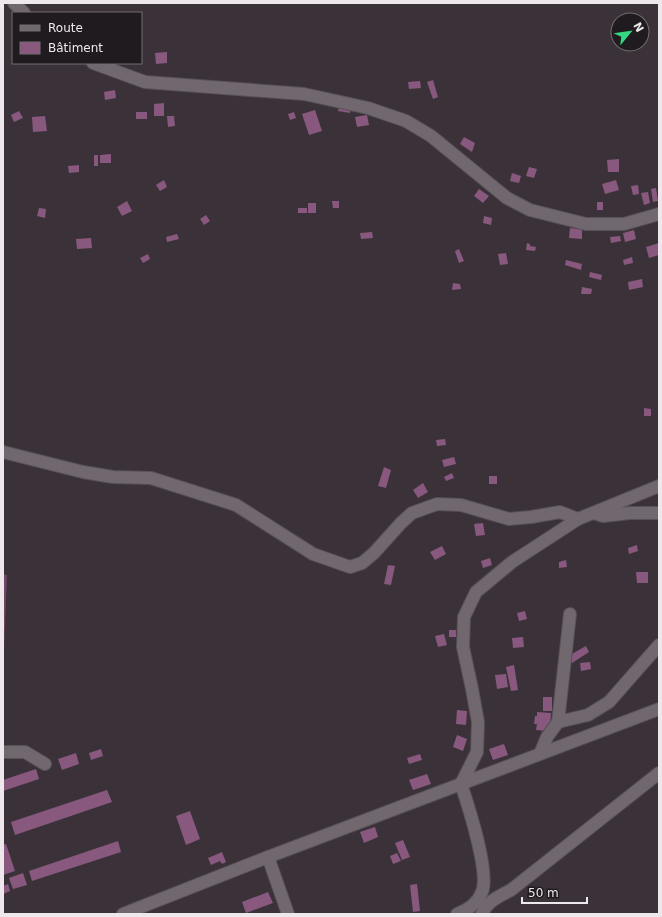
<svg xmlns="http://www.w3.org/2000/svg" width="662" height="917" font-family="'DejaVu Sans',sans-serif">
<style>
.green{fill:#6e4565}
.building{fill:#88587e}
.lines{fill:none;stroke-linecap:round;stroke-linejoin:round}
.minor-casing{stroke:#575055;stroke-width:14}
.minor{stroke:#71686f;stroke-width:12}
</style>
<rect width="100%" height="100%" fill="#3b3239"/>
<!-- green -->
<path class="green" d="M3,574L7,575L4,649L3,651Z"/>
<!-- building -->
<g class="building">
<path d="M167,52V63L156,64L155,53Z"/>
<path d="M433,80L438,97L433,99L427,82Z"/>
<path d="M420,81L421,88L409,89L408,82Z"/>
<path d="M115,90L116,98L105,100L104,92Z"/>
<path d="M164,103V116H154V104Z"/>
<path d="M339,106L351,108L350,113L338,111Z"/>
<path d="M315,110L322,131L309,135L302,114Z"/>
<path d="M19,111L23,118L14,122L11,115Z"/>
<rect x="136" y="112" width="11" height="7"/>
<path d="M294,112L296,118L290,120L288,114Z"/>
<path d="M367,115L369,125L357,127L355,117Z"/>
<path d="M45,116L47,131L33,132L32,117Z"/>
<path d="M167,116H174L175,126L168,127Z"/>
<path d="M464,137L475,143L472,152L460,144Z"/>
<path d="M111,154V163H100V155Z"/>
<rect x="94" y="155" width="4" height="11"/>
<path d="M619,159V172H608L607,160Z"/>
<path d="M79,165V172L69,173L68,166Z"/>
<path d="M529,167L537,169L534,178L526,176Z"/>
<path d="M512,173L521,176L519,183L510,181Z"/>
<path d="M164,180L167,187L160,191L156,185Z"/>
<path d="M616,180L619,190L605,194L602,184Z"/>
<path d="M638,185L639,194L633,195L631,186Z"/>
<path d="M656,188L658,201L653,202L651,189Z"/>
<path d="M479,189L489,196L483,203L474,196Z"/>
<path d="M648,192L650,203L644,205L641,193Z"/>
<path d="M127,201L132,211L122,216L117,207Z"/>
<path d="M332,201H339V208H333Z"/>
<rect x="597" y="202" width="6" height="8"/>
<rect x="308" y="203" width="8" height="10"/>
<path d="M39,208L46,209L45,218L37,216Z"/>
<rect x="298" y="208" width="9" height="5"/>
<path d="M206,215L210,221L204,225L200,219Z"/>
<path d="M484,216L492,218L491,225L483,223Z"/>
<path d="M570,228L582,229V239L569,238Z"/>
<path d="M634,230L636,239L625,242L623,233Z"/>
<path d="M372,232L373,238L361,239L360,233Z"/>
<path d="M177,234L179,239L167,242L166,237Z"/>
<path d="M620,236L621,241L611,243L610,237Z"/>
<path d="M91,238L92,248L77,249L76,239Z"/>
<path d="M527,243L530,244V246L536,247L535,251L526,250Z"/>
<path d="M659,243V255L649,258L646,247Z"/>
<path d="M459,249L464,261L459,263L455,251Z"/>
<path d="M506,253L508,264L500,265L498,254Z"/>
<path d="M148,254L150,259L143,263L140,258Z"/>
<path d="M632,257L633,263L624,265L623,260Z"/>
<path d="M566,260L582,264L581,270L565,265Z"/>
<path d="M590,272L602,275L601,280L589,277Z"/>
<path d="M642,279L643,287L629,290L628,282Z"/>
<path d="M453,283L460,284L461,289L452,290Z"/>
<path d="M582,287L592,289L591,294H581Z"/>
<path d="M644,408L651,409V416H644Z"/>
<path d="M445,439L446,445L437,446L436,440Z"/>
<path d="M454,457L456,464L444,467L442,460Z"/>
<path d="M384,467L391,470L386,488L378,486Z"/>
<path d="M452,473L454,478L446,481L444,477Z"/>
<rect x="489" y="476" width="8" height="8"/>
<path d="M423,483L428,492L418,498L413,490Z"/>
<path d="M483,523L485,535L476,536L474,524Z"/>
<path d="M637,545L638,551L629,554L628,548Z"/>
<path d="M442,546L446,554L435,560L430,552Z"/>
<path d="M490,558L492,565L483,568L481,561Z"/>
<path d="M566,560L567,567L559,568V562Z"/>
<path d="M388,565L395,566L391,585L384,584Z"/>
<path d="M636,572H648V583H637Z"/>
<path d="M525,611L527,619L519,621L517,613Z"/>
<rect x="449" y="630" width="7" height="7"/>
<path d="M444,634L447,645L438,647L435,636Z"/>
<path d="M523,637L524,647L513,648L512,638Z"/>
<path d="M586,646L589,652L572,663L568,656Z"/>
<path d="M590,662L591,669L581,671L580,663Z"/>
<path d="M514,665L518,690L511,691L506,667Z"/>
<path d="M506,674L508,687L497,689L495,675Z"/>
<rect x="543" y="697" width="9" height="14"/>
<path d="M457,710L467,711L466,725L456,724Z"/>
<path d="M537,712L551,713L550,726H546V731L536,730L537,724H534L535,716H537Z"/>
<path d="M457,735L467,739L463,751L453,747Z"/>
<path d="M504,744L508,755L493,760L489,749Z"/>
<path d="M101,749L103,756L91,760L89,753Z"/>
<path d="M76,753L79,764L62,770L58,759Z"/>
<path d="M420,754L422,760L409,764L407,758Z"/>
<path d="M36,769L39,779L3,791V780Z"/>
<path d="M427,774L431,784L413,790L409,780Z"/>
<path d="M107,790L112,802L15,835L11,822Z"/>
<path d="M190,811L200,839L186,845L176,816Z"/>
<path d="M375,827L378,837L364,843L360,832Z"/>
<path d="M403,840L410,857L402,860L395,843Z"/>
<path d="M118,841L121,852L32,881L29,871Z"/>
<path d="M6,844L15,871L3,875V845Z"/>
<path d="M222,852L226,862L222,864L220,861L211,865L208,858Z"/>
<path d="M397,853L401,861L393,864L390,856Z"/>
<path d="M23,873L27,885L13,889L9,878Z"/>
<path d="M8,884L10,891L3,894V886Z"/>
<path d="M417,884L420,911L413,912L410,885Z"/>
<path d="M268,892L273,903L246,913L242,902Z"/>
</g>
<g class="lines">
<!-- minor casing -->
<g class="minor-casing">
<g id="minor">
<path d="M14,3L24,13"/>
<path d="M93,63L145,82L304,94L368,108L406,121L431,136L507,198L530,210L586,224H624L659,214"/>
<path d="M3,452L83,472L113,477L151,478L236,505L313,554L350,567L362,563L374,553L401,523L412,513L437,504L461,505L509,519L531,517L560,512L578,519"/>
<path d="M594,513L603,516L630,513H659"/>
<path d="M558,722L570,614"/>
<path d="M3,752H25L45,764"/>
<path d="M540,754L547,737L558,722L588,715L609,702L659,645"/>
<path d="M268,857L288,914"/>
<path d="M123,914L268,857L659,709"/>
<path d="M457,914C468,910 478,903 482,892C490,873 468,805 461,784L477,752L478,722L472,689L463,647L464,617L476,592L512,562L578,519L659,486"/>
<path d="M482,914C487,901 500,896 511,890L659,773"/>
</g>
</g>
<!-- minor -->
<use href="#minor" class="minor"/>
</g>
<!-- border -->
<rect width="662" height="917" fill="none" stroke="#eee8ec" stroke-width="8"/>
<!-- legend -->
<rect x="12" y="12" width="130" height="52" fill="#1f1b1e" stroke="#726d70"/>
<rect x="20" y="25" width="20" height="6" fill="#71686f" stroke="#726d70"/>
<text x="48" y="32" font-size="12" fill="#eee8ec">Route</text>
<rect x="20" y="42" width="20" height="12" fill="#88587e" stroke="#726d70"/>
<text x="48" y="52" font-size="12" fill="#eee8ec">Bâtiment</text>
<!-- north arrow -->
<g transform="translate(630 32) rotate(61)"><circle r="19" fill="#1f1b1e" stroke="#726d70"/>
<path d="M0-3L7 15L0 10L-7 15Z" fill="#33d881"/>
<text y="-6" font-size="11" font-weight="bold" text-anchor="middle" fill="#eee8ec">N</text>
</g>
<!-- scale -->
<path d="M522 897v6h65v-6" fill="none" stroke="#eee8ec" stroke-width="2"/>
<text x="528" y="897" font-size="12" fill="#eee8ec" stroke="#1f1b1e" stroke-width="3" paint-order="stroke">50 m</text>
</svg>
